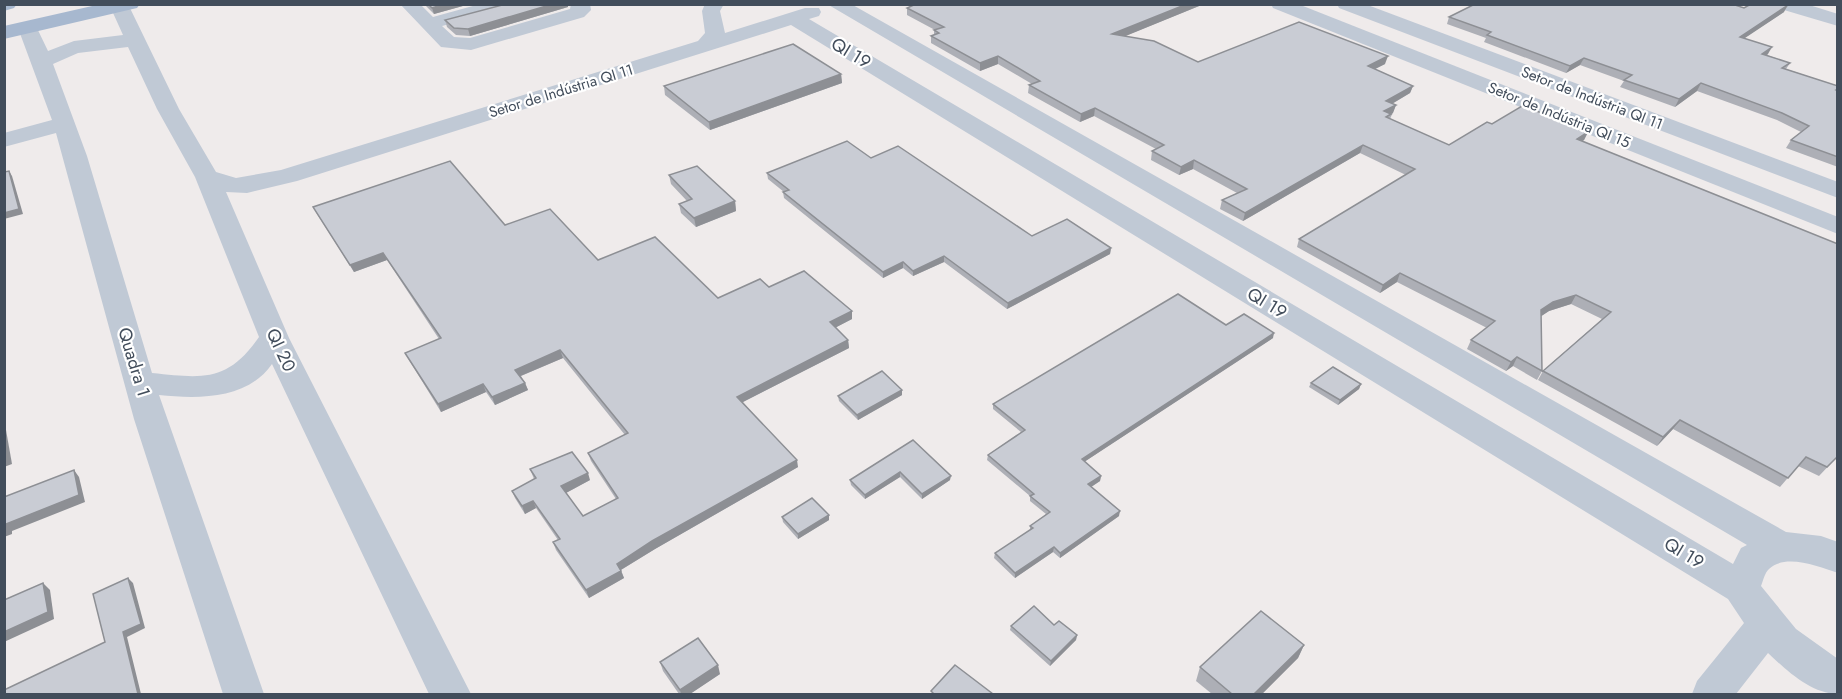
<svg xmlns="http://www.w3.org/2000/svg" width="1842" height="699" font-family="Jost,sans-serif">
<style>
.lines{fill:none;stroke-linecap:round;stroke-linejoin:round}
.minor{fill:#c0c9d5;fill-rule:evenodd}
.major{fill:#a7b8cf;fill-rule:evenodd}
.wall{fill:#adafb6}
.shaded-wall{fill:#8d8f94}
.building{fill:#c9ccd4;stroke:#8d8f94;stroke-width:1.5}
.labels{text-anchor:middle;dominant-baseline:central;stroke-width:4.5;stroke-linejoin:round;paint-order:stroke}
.far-street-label{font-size:15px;fill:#424d5b;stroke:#fff}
.street-label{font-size:18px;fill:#424d5b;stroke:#fff}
</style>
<rect width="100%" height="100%" fill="#efebeb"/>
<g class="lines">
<!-- minor -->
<g class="minor">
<path d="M109,4H128L179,109L216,172L236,178L281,170L698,41L705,33L702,11L705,4H724L720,11L725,33L805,8H819L821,12L819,16L809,19L1733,564L1741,548L1747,545L827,4H851L1786,532L1821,536L1838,542V573C1819,567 1786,553 1769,569C1765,572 1763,581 1761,586L1796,629L1838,659V694C1811,694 1786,670 1768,653L1736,694H1692L1697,681L1744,623L1728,599L791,25L297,181L247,193L226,192L289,338L471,694H429L272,364C247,400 198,399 159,395L264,694H223L134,419L56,133L4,147V133L52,120L18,28L21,24H35L48,51L74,41L123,35ZM128,47L157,109L195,177L259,337C227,383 202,378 152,373L87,156L53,64L78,53Z"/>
<path d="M400,4H420L433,17L480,4H512L510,8L442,26L454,37L470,38L570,9L571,4H590L591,10L584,17L471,50L441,47Z"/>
<path d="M1271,4H1298L1838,217V234L1273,8Z"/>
<path d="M1337,4H1365L1838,182V198L1339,8Z"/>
<path d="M1775,4H1806L1838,14V26L1777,8Z"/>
</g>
<!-- major -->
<g class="major">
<path d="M4,4H17L14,8L4,11Z"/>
<path d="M101,4H140L137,8L4,39V26Z"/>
</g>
</g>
<!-- wall -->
<g class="wall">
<path d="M424,4H470L434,14Z"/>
<path d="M916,4H1204L1125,36L1198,62L1385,64L1375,69L1413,86L1410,93L1392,104L1396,105L1390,119L1449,145L1492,124L1588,132L1584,140L1582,141L1838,456L1819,476L1798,466L1780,487L1673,429L1657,446L1538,380L1543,371L1602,319L1571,304L1549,311L1541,316L1542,371L1537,380L1513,366L1506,371L1467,349L1471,340L1487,328L1397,282L1380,293L1297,247L1299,239L1406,175L1360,153L1243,221L1220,209L1222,200L1237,193L1193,169L1179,175L1151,160L1152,151L1156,149L1094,116L1080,122L1028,93L1029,85L1032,84L998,64L980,71L931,43V36L934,35V30H935L907,15V8Z"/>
<path d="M568,7L470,36L456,35L447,27L445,20Z"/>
<path d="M1744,8L1784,12L1744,38L1768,54L1767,55L1790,63L1786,69L1838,86V167L1786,148L1791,140L1801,132L1777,120L1697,91L1675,107L1620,87L1624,81L1580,65L1566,73L1484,42L1486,38L1447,24L1449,17Z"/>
<path d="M841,74L842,83L710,130L665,95L664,86Z"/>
<path d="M871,158L1032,236L1111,248L1110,254L1007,309L944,262L913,276L903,268L883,278L784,198L783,192H784L768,179L767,173Z"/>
<path d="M669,175L735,201L736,211L696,227L681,213L679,204L687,201L671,184Z"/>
<path d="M313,207L505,225L598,260L718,298L769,287L852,319L836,327L848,340L849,348L743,402L798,467L655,549L621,570L624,578L589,598L556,550L553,542L558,540L536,508L525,514L515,498L512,491L534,479L530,469L590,480L566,493L583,516L616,499L591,461L588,453L625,435L563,358L521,376L525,383L528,390L495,405L486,392L441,412L409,360L405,353L439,339L387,260L354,272L317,214Z"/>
<path d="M1226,325L1273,338L1084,462L1101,476L1100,481L1091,487L1119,516L1060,558L1053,552L1015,578L994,558L995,553L1030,530V526L1046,514L1030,501V496L987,460L988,455L1021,432L993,409V404Z"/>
<path d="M1311,383L1361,384L1359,389L1338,405L1309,387Z"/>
<path d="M902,390V395L858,420L839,401L838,396Z"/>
<path d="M913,440L950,480L922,499L900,477L865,499L851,485L850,480Z"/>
<path d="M782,517L829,520L798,539L783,522Z"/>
<path d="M1054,625L1077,635L1076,640L1050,666L1010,630L1011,626Z"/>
<path d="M1304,645L1298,658L1262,694H1212L1196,681L1200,667Z"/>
<path d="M660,662L720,674L690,694H679L663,671Z"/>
</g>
<!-- shaded-wall -->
<g class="shaded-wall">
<path d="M444,4H470L434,14L432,8Z"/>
<path d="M553,4H568V7L470,36L468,29Z"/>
<path d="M1187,4H1204L1111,42L1112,34Z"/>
<path d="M1788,5L1784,12L1736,44L1740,37Z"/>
<path d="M1772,47L1768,54L1758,61L1762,54Z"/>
<path d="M998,56V64L980,71V63Z"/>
<path d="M1388,56L1385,64L1365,74L1368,66Z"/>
<path d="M1584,58L1580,65L1566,73L1570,66Z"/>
<path d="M841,74L842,83L710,130L709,122Z"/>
<path d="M1701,83L1697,91L1675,107L1679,99Z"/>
<path d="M1413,86L1410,93L1383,109L1386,101Z"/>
<path d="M1396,105L1393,113L1382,119L1384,111Z"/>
<path d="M1095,108L1094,116L1080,122L1081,114Z"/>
<path d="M1588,132L1584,140L1573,147L1577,139Z"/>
<path d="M1363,145L1360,153L1243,221L1245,213Z"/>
<path d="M1194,160L1193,169L1179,175L1181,167Z"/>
<path d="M9,171L12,176L23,214L4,219Z"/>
<path d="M735,201L736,211L696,227L694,218Z"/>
<path d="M1111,248L1110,254L1007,309L1008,303Z"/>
<path d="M383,253L387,260L354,272L350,265Z"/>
<path d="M944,256V262L913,276V271Z"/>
<path d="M903,262V268L883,278V272Z"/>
<path d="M1400,273L1397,282L1380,293L1383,285Z"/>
<path d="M1576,295L1571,304L1549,311L1537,319L1541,310L1553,302Z"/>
<path d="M852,311V319L831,330L830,322Z"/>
<path d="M1274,333L1273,338L1081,464L1082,459Z"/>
<path d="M848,340L849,348L739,404L737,397Z"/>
<path d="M560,350L563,358L518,377L515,370Z"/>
<path d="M1517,357L1513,366L1506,371L1511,362Z"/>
<path d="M525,383L528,390L495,405L492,397Z"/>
<path d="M483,384L486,392L441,412L438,404Z"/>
<path d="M1361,384L1359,389L1338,405L1340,400Z"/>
<path d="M902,390V395L858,420L857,415Z"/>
<path d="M1680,420L1673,429L1657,446L1663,437Z"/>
<path d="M4,429L6,430L12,464L4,467Z"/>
<path d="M797,460L798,467L655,549L619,571L617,564L652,541Z"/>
<path d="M74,470L79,477L85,502L12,531V534L4,537V528L6,524Z"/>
<path d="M900,472V477L865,499V495Z"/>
<path d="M588,473L590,480L564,494L561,486Z"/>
<path d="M951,476L950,480L922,499V494Z"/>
<path d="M1101,476L1100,481L1088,489V484Z"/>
<path d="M533,501L536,508L525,514L522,506Z"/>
<path d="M1120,511L1119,516L1060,558V553Z"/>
<path d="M829,515V520L798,539V534Z"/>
<path d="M1054,547L1053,552L1015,578V573Z"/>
<path d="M621,571L624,578L589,598L586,590Z"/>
<path d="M128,578L133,583L145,628L127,637L141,694H138L123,632Z"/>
<path d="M43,583L50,590L54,619L4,642V632Z"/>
<path d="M1077,635L1076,640L1050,666L1051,661Z"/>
<path d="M1304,645L1298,658L1262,694H1254Z"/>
<path d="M718,665L720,674L690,694H681L680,690Z"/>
</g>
<!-- building -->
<g class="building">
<path d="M428,4H444L432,8Z"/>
<path d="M506,4H553L468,29L454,28L445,20Z"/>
<path d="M916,4H1187L1112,34L1154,41L1198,62L1299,22L1388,56L1368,66L1413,86L1386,101L1396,105L1384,111L1391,114L1386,117L1449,145L1487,122L1492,124L1522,106L1539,112L1588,132L1577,139L1838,244V456L1827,467L1806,457L1788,478L1680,420L1663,437L1543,371L1611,312L1576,295L1553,302L1541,310L1542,371L1517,357L1511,362L1471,340L1495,321L1400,273L1383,285L1299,239L1415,169L1363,145L1245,213L1222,200L1247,189L1194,160L1181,167L1152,151L1164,145L1095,108L1081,114L1029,85L1040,81L998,56L980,63L931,36L939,33L934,30L944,27L907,8Z"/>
<path d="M1475,4H1732L1744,8L1751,4H1785L1788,5L1740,37L1772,47L1762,54L1790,63L1782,68L1838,86V89L1836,90L1838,91V157L1791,140L1809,126L1782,113L1701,83L1679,99L1624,80L1632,75L1584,58L1570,66L1487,35L1491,32L1449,17Z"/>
<path d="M793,44L841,74L709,122L664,86Z"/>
<path d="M847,141L871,158L898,146L1032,236L1067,219L1111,248L1008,303L944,256L913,271L903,262L883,272L783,192L789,190L767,173Z"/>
<path d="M450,161L505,225L550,209L598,260L655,237L718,298L760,279L769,287L804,271L852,311L830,322L848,340L737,397L797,460L652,541L617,564L621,571L586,590L553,542L560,539L533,501L522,506L512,491L536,478L530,469L572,452L588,473L561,486L583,516L618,498L588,453L628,433L560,350L515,370L525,383L492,397L483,384L438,404L405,353L441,338L383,253L350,265L313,207Z"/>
<path d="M697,166L735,201L694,218L679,204L692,199L669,175Z"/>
<path d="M9,171L19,209L4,213V172Z"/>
<path d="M1178,294L1226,325L1244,314L1274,333L1082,459L1101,476L1088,484L1120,511L1060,553L1054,547L1015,573L995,553L1033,528L1030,526L1050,512L1030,496L1034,494L988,455L1025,430L993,404Z"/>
<path d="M1333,367L1361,384L1340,400L1311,383Z"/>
<path d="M882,371L902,390L857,415L838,396Z"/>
<path d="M913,440L951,476L922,494L900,472L865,495L850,480Z"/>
<path d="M74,470L79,495L6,524V527L4,528V497Z"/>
<path d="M812,498L829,515L798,534L782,517Z"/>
<path d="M128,578L141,624L123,632L138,694H4V690L105,642L93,594Z"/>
<path d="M43,583L48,612L4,632V600Z"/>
<path d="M1034,606L1054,625L1059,621L1077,635L1051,661L1011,626Z"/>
<path d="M1261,611L1304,645L1254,694H1232L1200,667Z"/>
<path d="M698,638L718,665L680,690L660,662Z"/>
<path d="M955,665L993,694H934L931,691Z"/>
</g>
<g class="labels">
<!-- far-street labels -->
<g class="far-street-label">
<text transform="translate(561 91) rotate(-17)">Setor de Indústria QI 11</text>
<text transform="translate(1592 98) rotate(21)">Setor de Indústria QI 11</text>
<text transform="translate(1559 115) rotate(22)">Setor de Indústria QI 15</text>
</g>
<!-- street labels -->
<g class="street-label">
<text transform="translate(851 53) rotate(31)">QI 19</text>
<text transform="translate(1267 303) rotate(31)">QI 19</text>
<text transform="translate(281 350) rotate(65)">QI 20</text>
<text transform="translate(134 362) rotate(73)">Quadra 1</text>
<text transform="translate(1684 553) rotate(31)">QI 19</text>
</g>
</g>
<!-- border -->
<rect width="1842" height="699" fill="none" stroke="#424d5b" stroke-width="12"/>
</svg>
